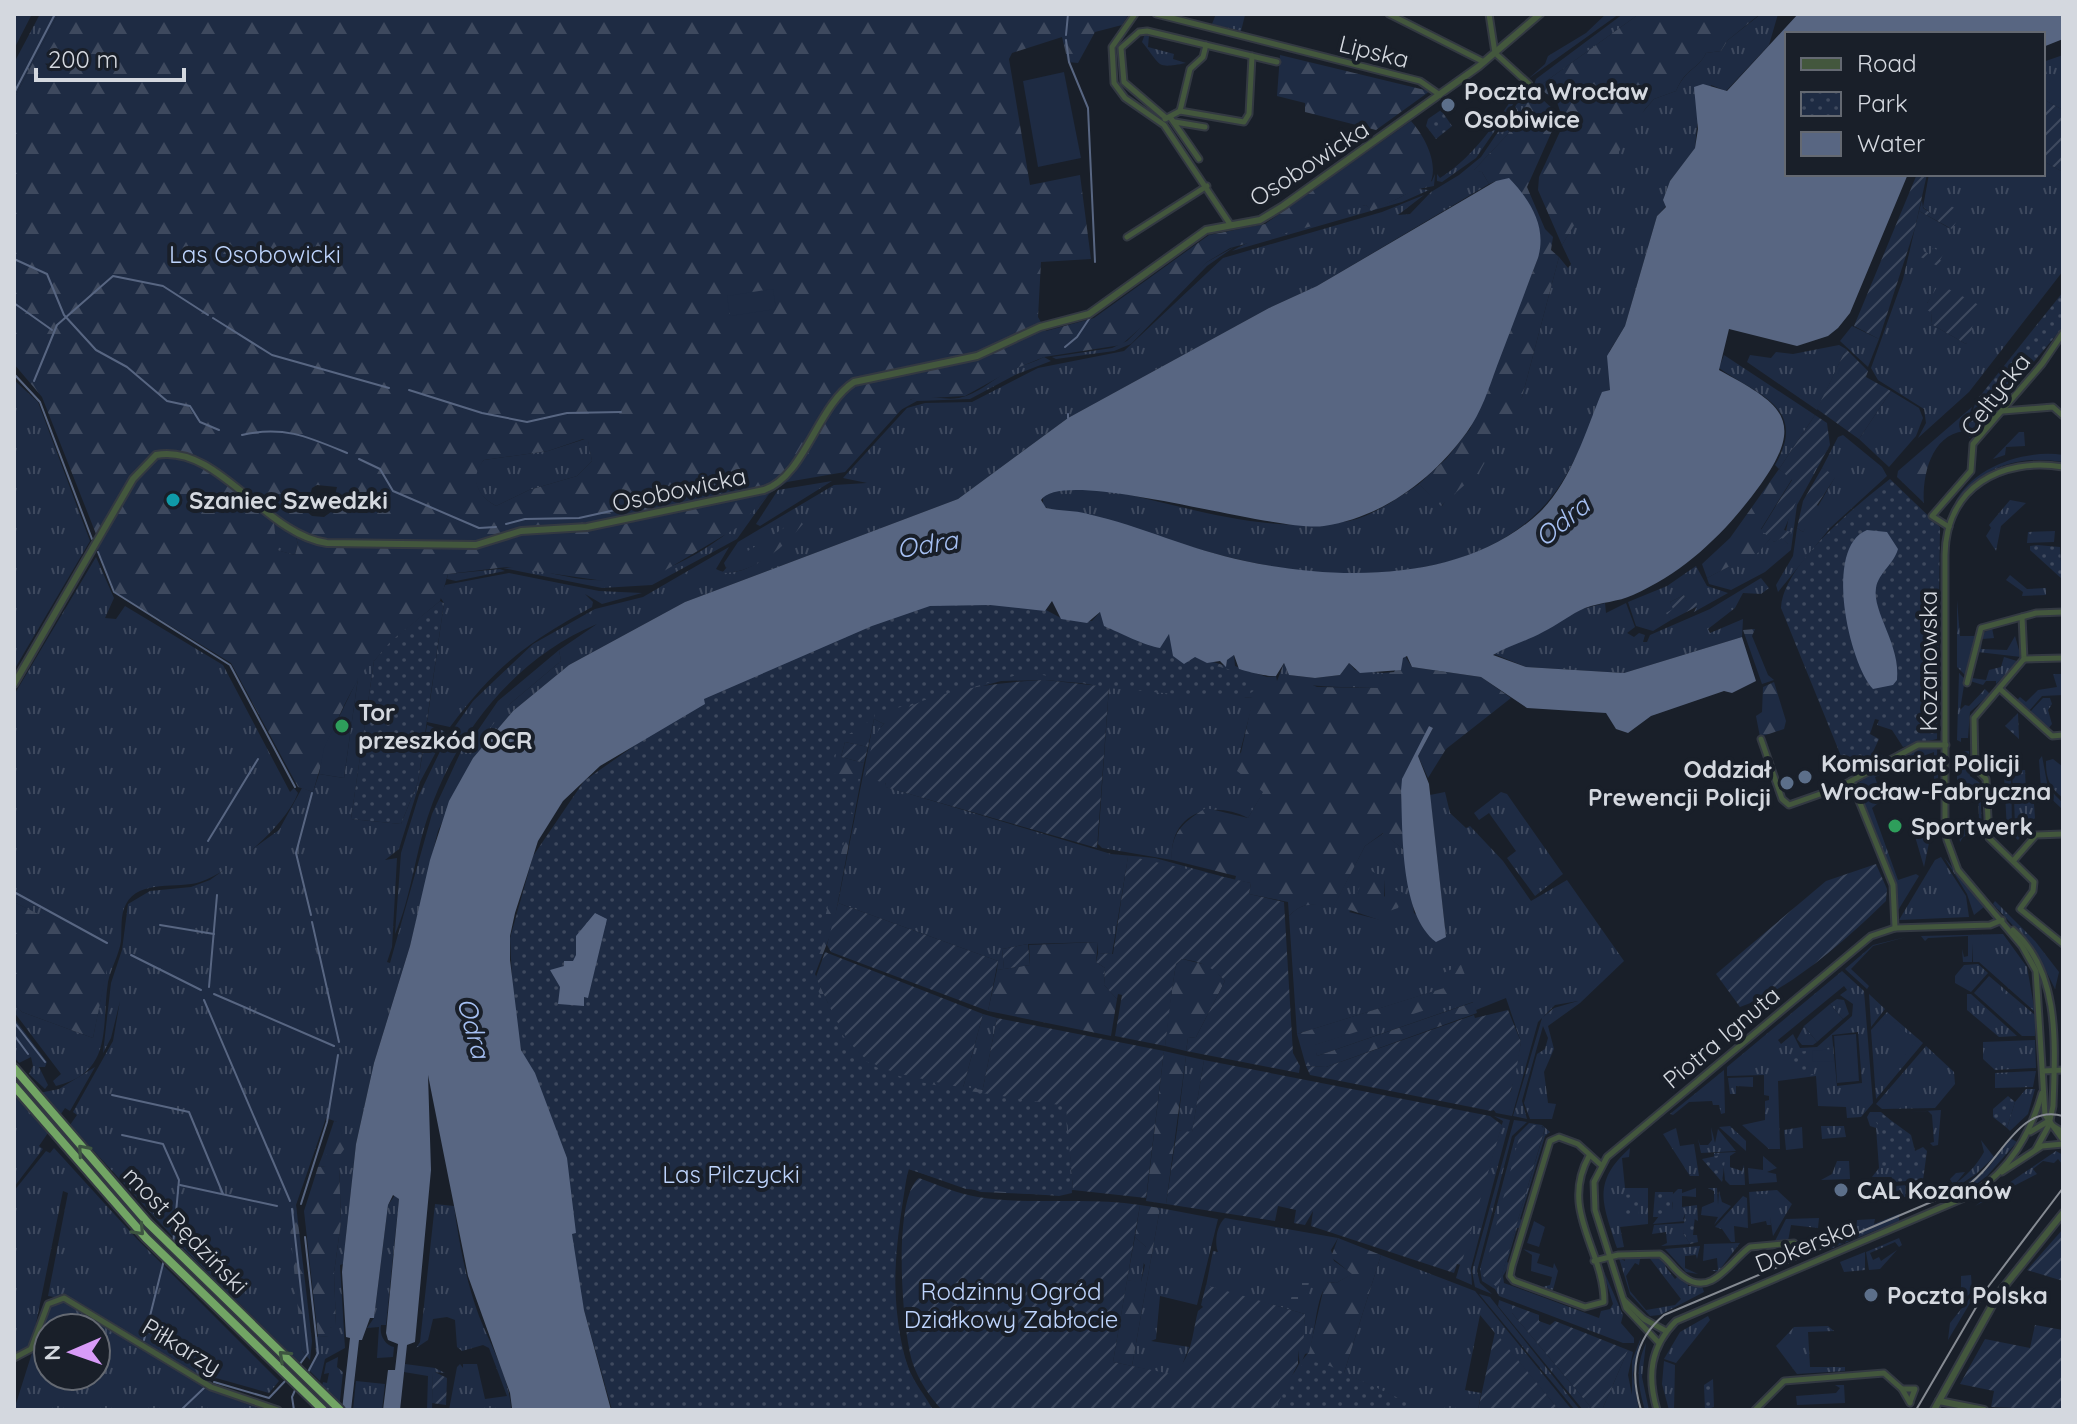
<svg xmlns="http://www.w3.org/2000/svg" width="2077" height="1424" font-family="Quicksand,sans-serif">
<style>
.grass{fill:url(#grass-tufts);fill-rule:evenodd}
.forest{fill:url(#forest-firs);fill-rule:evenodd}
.wetland{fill:url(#wetland-marsh)}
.park{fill:url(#park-dots)}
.garden{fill:url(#garden-furrows)}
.pitch{fill:#1e2b43}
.water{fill:#586682}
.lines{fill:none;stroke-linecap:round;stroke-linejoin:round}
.stream{stroke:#586682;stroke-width:2}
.minor-casing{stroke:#333942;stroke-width:9}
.tertiary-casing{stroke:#333942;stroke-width:10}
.motorway-casing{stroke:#333942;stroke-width:12}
.minor{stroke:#43573d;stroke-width:5}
.tertiary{stroke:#43573d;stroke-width:6}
.motorway{stroke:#72a564;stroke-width:8}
.tram{stroke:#868b93;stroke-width:2}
.oneway{stroke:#3d5541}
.service-dot{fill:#5c6f8a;stroke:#191f29;stroke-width:3}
.culture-dot{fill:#0f9aa8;stroke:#191f29;stroke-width:3}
.leisure-dot{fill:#2e9e5b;stroke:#191f29;stroke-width:3}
.labels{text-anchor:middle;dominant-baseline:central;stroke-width:8;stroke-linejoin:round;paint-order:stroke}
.street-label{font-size:24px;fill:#d4d8df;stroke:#191f29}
.poi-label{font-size:24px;font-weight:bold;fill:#d4d8df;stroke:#191f29;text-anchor:start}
.park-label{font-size:24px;fill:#bed4fd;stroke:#191f29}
.water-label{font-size:26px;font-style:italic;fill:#a6c0f3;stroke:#191f29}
</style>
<defs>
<pattern id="grass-tufts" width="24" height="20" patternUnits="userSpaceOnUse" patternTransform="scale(2)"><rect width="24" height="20" fill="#1e2b43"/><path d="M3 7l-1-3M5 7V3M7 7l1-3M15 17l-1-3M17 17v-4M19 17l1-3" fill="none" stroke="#3e495e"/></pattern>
<pattern id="forest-firs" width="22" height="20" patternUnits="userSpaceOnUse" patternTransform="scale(2)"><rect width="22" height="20" fill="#1e2b43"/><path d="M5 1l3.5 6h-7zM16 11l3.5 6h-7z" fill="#3e495e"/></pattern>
<pattern id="wetland-marsh" width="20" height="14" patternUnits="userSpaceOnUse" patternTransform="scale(2)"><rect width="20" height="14" fill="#1e2b43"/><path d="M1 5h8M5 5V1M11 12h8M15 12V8" fill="none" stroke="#3e495e"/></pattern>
<pattern id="park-dots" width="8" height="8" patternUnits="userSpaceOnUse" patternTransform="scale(2)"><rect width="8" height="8" fill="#1e2b43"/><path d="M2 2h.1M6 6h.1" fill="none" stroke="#3e495e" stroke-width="1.8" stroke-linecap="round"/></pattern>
<pattern id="garden-furrows" width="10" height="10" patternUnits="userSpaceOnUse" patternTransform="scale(2)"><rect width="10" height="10" fill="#1e2b43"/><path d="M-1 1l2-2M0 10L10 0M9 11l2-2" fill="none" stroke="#3e495e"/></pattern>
</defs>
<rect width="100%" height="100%" fill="#191f29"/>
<!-- grass -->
<g class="grass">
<path d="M14,14H32L14,49Z"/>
<path d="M40,14H58L14,99V63Z"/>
<path d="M1216,14L1245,15L1241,31L1212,24Z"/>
<path d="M1606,14H1619L1528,79L1545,64L1548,56L1586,33Z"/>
<path d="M1623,14H1639L1538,87L1534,85L1536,79Z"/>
<path d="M1761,14H1778L1769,45L1726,91L1711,85L1697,125L1695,148L1670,181L1663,200L1666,206L1657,216L1625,326L1609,352L1610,390L1606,391C1586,430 1572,479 1540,510C1468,584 1335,582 1241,560C1196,550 1152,534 1108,520C1088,513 1062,516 1043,506V496C1073,481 1107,490 1139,497C1206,513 1280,534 1349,521C1375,515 1398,498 1419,484L1442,506L1522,397L1559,257L1568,268L1571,264L1562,245L1635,121L1654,99L1676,91C1686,68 1698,70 1706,53L1721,51L1728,40Z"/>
<path d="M1145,34L1149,35L1148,47L1174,54L1173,59L1186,63C1155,69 1162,66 1142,42Z"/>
<path d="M2063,55V110L2043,99V62Z"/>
<path d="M1524,82L1525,87L1476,158L1442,182L1437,181V174L1440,178C1477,155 1499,117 1524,82Z"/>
<path d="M1527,89L1533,91L1508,134L1474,170L1482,172L1489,184L1317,286L1269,308L1068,418L958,499L685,602L569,665L513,711L473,758L438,831L410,946L374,1063L356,1144L343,1264L340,1265L345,1348L325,1359L320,1381L308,1369L316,1356L315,1337L329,1336L330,1328L336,1325L334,1273L341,1222L339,1165L318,1167L323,1154H340L343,1124L326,1118L296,1205L302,1351L306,1356L300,1363L183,1248L70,1125L77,1115L73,1112L113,1041L120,1001L111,1038L103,1053L111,983L122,950L128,904L150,891L191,887L210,880L279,830L302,788L313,792L319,774L344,778L358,678L371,659L374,661L351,819L401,824L418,782L427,725L444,731L445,735L420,782L399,849L385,860L397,858L392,947L387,962L390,963L432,814L463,747V752L511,703L561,661L559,650L597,624C516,657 455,734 428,816C415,854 411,898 395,934L401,853L419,795L446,739L473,701L533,644L595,609L643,597L729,547L716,569C743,584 787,543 802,524L798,520L726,568L724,563L738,542L834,485L867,483L843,478L907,408L925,403L972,402L1038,368L1124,351L1223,258L1382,212L1424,195L1398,215L1410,214L1431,192L1459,175L1481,157Z"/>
<path d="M2043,161L2063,172V271L1969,392L1918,438L1926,423L1924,409L1878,380L1871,368L1903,279L1919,211L1951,229L1923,207L1929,174H2043ZM1930,299L1971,330L1966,344L1931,324L1932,313L1927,303Z"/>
<path d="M1435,174L1434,186L1418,189L1429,190L1402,202L1232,251C1248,239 1345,207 1366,205L1371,210C1395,202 1411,190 1432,181Z"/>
<path d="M1234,247L1207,266L1131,344L1114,351L1056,359L1052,357L1112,348L1127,341L1207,262Z"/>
<path d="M1852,326L1879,339L1868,367L1840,341Z"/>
<path d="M1839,345L1846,349L1817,410L1747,362L1750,355L1771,358L1776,352L1793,354Z"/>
<path d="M1724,355L1815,415L1779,469L1775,465C1809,407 1757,395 1719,368Z"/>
<path d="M1044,357L1051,361L1015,375L970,399L917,401L897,412C913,387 937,402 959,398C979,394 991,380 1009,371C1020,366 1033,363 1044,357Z"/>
<path d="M14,380L38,402L90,541L14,670Z"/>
<path d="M1891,391L1919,408L1923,418L1916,436L1889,467L1859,439Z"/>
<path d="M2019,432H2024L2025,446L2006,447L2005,455L1993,459Z"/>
<path d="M1843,435L1882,467L1887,476L1830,528L1778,592L1776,585L1793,556L1797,528L1803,532L1835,477L1822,468L1838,437Z"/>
<path d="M585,439L588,440L592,461L577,476L529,490L496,506C477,496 468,477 484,460L548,451Z"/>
<path d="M1830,445L1797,505L1791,550L1765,572L1731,590L1709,584L1707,578L1748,556H1754L1771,538L1774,542L1782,537L1788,544C1779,512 1814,472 1830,445Z"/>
<path d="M2063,455V462C2018,455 1983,466 1955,503C1972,467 2025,449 2063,455Z"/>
<path d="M832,481L760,526L756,524L778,490Z"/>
<path d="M769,494L737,539L652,585L602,588L503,568C527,565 557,576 581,579C657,588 719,548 769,494Z"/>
<path d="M2010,500L2026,503L2001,526L1996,551L1986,536L1991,528L1989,525Z"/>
<path d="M274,523L295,534L298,544L295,555L276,550Z"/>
<path d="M2055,531L2054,542L2027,543L2028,532Z"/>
<path d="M96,557L114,598L105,618L116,619L125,606L223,665L290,792L294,788L298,793C285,826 234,870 200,882C178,889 139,879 126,904C120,915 122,929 121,941C119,955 111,968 108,982C101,1027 114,1072 56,1086L53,1081L61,1074L14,1012V1003L22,1012L93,1038L110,951L14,902V695Z"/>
<path d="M1696,566L1707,586L1728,593L1694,612L1697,606L1693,599L1687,602L1684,595L1670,602L1674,609L1667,613L1671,620L1653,631L1636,626L1628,602L1667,586Z"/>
<path d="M500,569L505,571L456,581L447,579L448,574Z"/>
<path d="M509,573L599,591L642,593L602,604L585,594L593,602L592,607C525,644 497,665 450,727L427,722L444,603L440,597L445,585Z"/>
<path d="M2010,575L2027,589L2046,588V595L2022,596L2023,592L2006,580Z"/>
<path d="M1761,578L1769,588L1761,594L1743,593L1735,608L1708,629L1710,633L1743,619L1742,637L1624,673L1526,667L1494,654L1582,609L1605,603L1606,613L1626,603L1635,627L1627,633L1634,637L1639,633L1645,635L1643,642H1647L1650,635L1710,609Z"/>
<path d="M1957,600L1960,636H1975L1965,675L1957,667Z"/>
<path d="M1992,628L1994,638L1982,639L1981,649L2007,650L2015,636L2021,657L1978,652L1983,633Z"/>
<path d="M1975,656L1972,678L1986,680L1989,670L2001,667L2004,657L2020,662L1996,684V681H1986L1983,685L1970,681Z"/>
<path d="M1284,663L1289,675L1315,678L1340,675L1349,663L1355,670L1383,673L1380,688C1347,687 1308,687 1277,681Z"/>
<path d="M1959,673L1965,679L1960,710L1965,705L1969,706L1985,689L1990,694L1970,712L1968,738H1961V742L1957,740Z"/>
<path d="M2053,674H2063V695L2042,696L2029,711L2017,700L2020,697L2026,702L2038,690L2057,687Z"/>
<path d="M1109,687L1254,698L1240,752L1264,791L1248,818C1211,799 1169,813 1172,860L1102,848L1098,844Z"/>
<path d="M2043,698H2050L2052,704L2048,710L2052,724L2048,729L2030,712Z"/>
<path d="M874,719L884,724L881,727L886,787L1111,854L1155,858L1235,880L1128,857L1112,954L1098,953V942L1028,944L1002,949L1004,969L997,970L998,961L838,903Z"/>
<path d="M1921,747L1937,749L1938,778L1934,779V752L1904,763L1905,754Z"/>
<path d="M1957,751H1969L1970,776L1980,783L1982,830L1963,837L1960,842L1957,823L1979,821L1978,788H1957Z"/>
<path d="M2042,756L2048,788L2063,803L2061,808L2041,789L2039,760Z"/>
<path d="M2053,759L2063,767V798C2049,787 2046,778 2046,761Z"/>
<path d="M1891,761L1894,769L1875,777L1882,800L1872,808L1898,880L1916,874L1919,876L1897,912L1895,883L1855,785Z"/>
<path d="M2004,764L2011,770L2012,828L2021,836L2018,840L2007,830L2004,775L2000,773Z"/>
<path d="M2012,770H2025L2026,795L2013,797Z"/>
<path d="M1445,792L1450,813L1466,828L1470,826L1503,861L1531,901L1567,880L1624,961L1580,1003L1548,1026L1554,1049L1544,1072L1548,1103L1556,1104L1552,1119H1530L1524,1103L1537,1054L1545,1049L1548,1038L1543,1026L1522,1101L1527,1119L1513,1116L1542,1018L1554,1008L1578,1001L1555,1005L1538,1022L1512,1116L1496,1113L1493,1109L1511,1091L1521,1042L1506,998L1476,1010L1473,1002L1317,1056L1314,1045L1473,994L1445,988L1297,1034L1289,916C1303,901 1314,904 1333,907L1365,846L1384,833L1405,851L1414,913L1446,937L1430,795ZM1385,879V921L1349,912Z"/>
<path d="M1501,792L1507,794L1563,874L1535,896L1507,858L1516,851L1489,813L1479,820L1474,813Z"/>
<path d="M2026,797L2034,804L2035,818L2027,826H2015L2014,799Z"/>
<path d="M1926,825L1929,828L1925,833V842L1929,843L1924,867L1914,833L1927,828Z"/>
<path d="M1941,857L1966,896L1969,917L1899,920L1935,860Z"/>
<path d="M1944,857L1984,907L1974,915L1967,894Z"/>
<path d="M1995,901L2035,941L2059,972L2055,989L2035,949L1993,904Z"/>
<path d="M2003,934L2027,967L2035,1012L1979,962H1973L1972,943V962H1963L1962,949L1964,957L1968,956V936L1928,938L1925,941L1921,936Z"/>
<path d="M1906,937L1873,946L1851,969L1869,986L1867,989L1845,969L1873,945Z"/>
<path d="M1978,964L1988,973L1971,992L1955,983V976L1964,965Z"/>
<path d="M1842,971L1864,991L1873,1103L1861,1117L1847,1118L1846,1107L1818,1106L1816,1076L1778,1081L1780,1149H1769L1742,1125L1765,1120V1101L1769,1100V1096L1764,1095V1075L1727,1076V1067ZM1844,986L1847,990L1840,995L1853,1004L1852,1016L1817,1047L1800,1048L1793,1034L1781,1044L1778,1040ZM1858,1032L1862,1083L1837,1086L1832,1035Z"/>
<path d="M1989,976L2035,1015V1036H2022L1974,993Z"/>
<path d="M1869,994L1885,1009L1871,1027V1026Z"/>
<path d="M1967,994H1971L2017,1036L1999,1037L1967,1010Z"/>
<path d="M1837,999L1844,1000L1849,1014L1843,1019L1830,1004Z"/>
<path d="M1887,1012L1923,1043L1876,1099L1871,1030Z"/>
<path d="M983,1014L997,1018L982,1093L963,1088Z"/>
<path d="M14,1018L47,1062L45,1067H39L48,1085L45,1089L29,1074L33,1066L31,1057L19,1063L14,1057Z"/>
<path d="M1804,1026L1817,1042L1813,1045H1802L1797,1039Z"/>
<path d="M2035,1040L2036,1068L1995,1070L1983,1059V1042Z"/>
<path d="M1926,1046L1954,1072L1955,1084L1935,1108L1882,1109L1876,1104Z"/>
<path d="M1186,1056L1204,1060L1192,1133L1177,1130Z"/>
<path d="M95,1067L70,1111L65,1108L39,1146L43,1149L14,1187V1098L59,1089Z"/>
<path d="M1724,1070L1725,1113L1721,1114L1719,1105H1713L1712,1101L1689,1102L1673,1115L1670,1114Z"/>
<path d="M2036,1071L2033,1087L1995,1088V1073Z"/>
<path d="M1753,1077V1087L1736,1086V1094H1730L1728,1078Z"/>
<path d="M2026,1089H2035L2028,1114L2010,1131L2007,1128L2015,1102Z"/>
<path d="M1941,1110L1938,1145L1933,1146L1930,1143L1934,1142L1932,1115L1928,1111L1910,1112Z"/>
<path d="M1870,1112H1881L1889,1119L1892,1177H1872L1879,1168L1876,1128L1870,1126L1867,1117Z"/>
<path d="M1494,1116L1510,1120L1471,1268L1472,1285L1456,1278L1503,1121Z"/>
<path d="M1514,1120L1527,1122L1512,1136L1477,1271L1480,1283L1492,1294L1475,1287L1472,1271Z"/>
<path d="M1529,1123L1542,1125L1550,1132L1545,1136L1520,1219L1523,1221L1521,1228H1517L1507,1262L1510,1264L1503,1276L1504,1283L1599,1318L1601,1311L1610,1309L1613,1304L1602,1267L1623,1315L1621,1323L1634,1338V1343H1623L1499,1296L1495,1289L1482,1281L1480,1269L1515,1137ZM1542,1126L1545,1129L1498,1287Z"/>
<path d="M1730,1126L1746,1141V1151L1719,1127Z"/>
<path d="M1821,1126H1844L1846,1137L1822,1139Z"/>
<path d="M1711,1127L1715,1143L1718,1129L1736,1151L1701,1153L1698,1139L1700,1145H1708L1712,1140Z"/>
<path d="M1802,1127L1803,1148L1786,1150L1784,1130Z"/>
<path d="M1676,1128L1680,1146L1694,1144L1699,1176H1690L1663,1134Z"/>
<path d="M2010,1138L2017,1142L1987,1176L1958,1198L1956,1191L1989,1167Z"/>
<path d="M1981,1140L1994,1157L1976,1174L1955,1188L1950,1179L1956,1173L1965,1172L1956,1183C1965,1177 1977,1165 1984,1152Z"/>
<path d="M54,1148L136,1238L279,1381L269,1393L216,1378L209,1382L77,1301L48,1296L68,1193L63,1191L32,1343L14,1356V1191L46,1151L50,1153Z"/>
<path d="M1630,1148L1629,1157L1622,1158L1625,1188H1648V1224L1620,1227L1624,1247L1617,1248C1603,1203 1591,1183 1630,1148Z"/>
<path d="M2056,1151L2063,1155V1165L2058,1159L2054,1163L2043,1161L2033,1169L2037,1174L1975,1206Z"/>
<path d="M1736,1152L1730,1156V1167L1742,1171L1744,1165L1745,1185H1730L1725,1180L1723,1161L1714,1158V1153Z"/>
<path d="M1763,1156L1777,1168L1767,1172L1776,1174L1777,1182L1749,1184L1748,1168L1763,1170Z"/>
<path d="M1837,1161H1849L1850,1179L1821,1180L1832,1174Z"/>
<path d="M1928,1183L1923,1194L1904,1197L1900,1190L1894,1192L1896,1186Z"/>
<path d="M1696,1188V1197L1682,1196V1207L1697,1205L1698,1221L1685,1214L1683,1219L1686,1221L1653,1224L1659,1216L1671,1217L1673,1203L1670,1197L1678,1189H1682V1193Z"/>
<path d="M1708,1188H1717L1718,1205L1719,1191L1722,1202L1731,1206L1714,1225L1718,1217L1701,1215L1702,1207L1714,1202V1191Z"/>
<path d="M1777,1190L1792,1204L1773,1236L1770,1216L1771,1225H1767L1766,1221L1751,1224L1749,1192Z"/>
<path d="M395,1195L399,1199L386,1325H381C379,1335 385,1345 394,1347L393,1357L377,1358L379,1327L367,1328L374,1318L388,1205Z"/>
<path d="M1743,1196L1747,1198L1748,1228L1734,1226L1735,1242H1731L1722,1229L1715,1227Z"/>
<path d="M435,1204L454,1206C459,1243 466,1281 479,1316C491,1346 509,1377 511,1408L449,1410L457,1367L460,1364L463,1368V1364H477L485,1399L507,1396L489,1348L483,1345L462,1351L457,1347L455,1320L447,1317L433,1319L428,1340L416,1348L420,1342Z"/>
<path d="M1160,1208L1218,1219L1197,1305L1160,1296L1156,1339L1151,1341L1189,1347L1181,1368L1171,1375L1132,1366Z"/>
<path d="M1899,1214V1221L1830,1249L1828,1243L1855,1232L1844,1235L1842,1230V1236L1827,1242V1231L1853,1227L1856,1232L1857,1220L1875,1219L1874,1224Z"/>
<path d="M1225,1218L1338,1238L1331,1250L1334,1261L1353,1274L1336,1283L1328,1282C1315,1299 1316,1331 1309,1353L1305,1354L1300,1366L1298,1350H1302L1305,1314L1206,1286L1213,1251L1218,1252C1214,1242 1217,1225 1225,1218Z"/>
<path d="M1819,1218L1818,1228L1791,1225L1788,1241H1775L1786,1219Z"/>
<path d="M1686,1223L1683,1233L1690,1244L1661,1246L1667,1243L1666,1232L1652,1234L1654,1225Z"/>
<path d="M1135,1237L1146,1247L1141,1283L1127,1280Z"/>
<path d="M1899,1238L1902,1245L1899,1247L1895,1242L1870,1253L1873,1260L1879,1257L1881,1261L1897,1250L1880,1269L1869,1270L1866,1252Z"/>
<path d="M1740,1243L1718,1272L1711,1270H1718L1717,1258L1703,1261L1704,1244Z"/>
<path d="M1700,1246L1697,1259L1696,1255L1685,1256V1268L1698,1274L1686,1272L1665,1249Z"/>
<path d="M1523,1249L1540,1254L1537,1263L1553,1268L1554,1263L1558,1271L1553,1290L1542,1287L1550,1285L1552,1277L1531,1271L1532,1255Z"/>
<path d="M1865,1252V1270L1844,1272L1840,1262Z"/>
<path d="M1381,1255L1475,1291L1572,1410H1559L1480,1315L1465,1390L1481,1393L1478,1410H1423L1344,1373Z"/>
<path d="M1658,1255L1668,1263L1665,1266L1675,1279L1678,1276L1688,1282V1286H1702L1704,1292L1660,1315L1650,1316L1630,1294L1619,1258L1625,1261V1257L1635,1256L1640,1259L1639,1265L1635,1263L1626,1276L1630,1291L1646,1310L1675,1305L1681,1299L1648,1256Z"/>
<path d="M1971,1275L1972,1291L1964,1300L1956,1294L1961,1292V1276Z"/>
<path d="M1982,1283L1948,1340L1950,1323Z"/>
<path d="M1479,1294L1490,1297L1580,1410H1575Z"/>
<path d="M1499,1300L1512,1305V1313L1593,1410H1583L1498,1306Z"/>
<path d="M59,1301L79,1308L208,1390L264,1410H14L43,1318L49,1306ZM48,1328H96V1376H48Z"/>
<path d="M1708,1316L1710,1320L1676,1363L1664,1359L1680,1332Z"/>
<path d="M1828,1326L1834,1331L1808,1332L1810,1367H1845V1371L1797,1374L1776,1346L1794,1327Z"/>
<path d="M1641,1337L1633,1375L1639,1410H1602L1628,1350L1633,1352L1628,1375L1632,1395V1361Z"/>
<path d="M1646,1343L1642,1377L1649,1410H1645C1638,1386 1635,1367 1646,1343Z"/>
<path d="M338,1357L337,1367L343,1372L339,1410H317L323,1382L327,1383L329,1373L324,1374L326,1363Z"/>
<path d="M1664,1361L1675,1365L1674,1410H1669L1662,1384Z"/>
<path d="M405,1364L435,1368L445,1373L433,1372L432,1410H427L428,1376L404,1372Z"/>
<path d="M356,1381L385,1384L382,1410H353Z"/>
<path d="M1835,1385H1844L1845,1403L1797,1405L1796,1396L1836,1393L1840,1388Z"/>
</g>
<!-- forest -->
<g class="forest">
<path d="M58,14H1129L1122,25L1095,32L1078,63L1068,62L1062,37L1012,53L1009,59L1030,185L1080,175L1091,259L1041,262L1038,317L1046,331L1094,318L1209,235L1265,224L1411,121C1426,138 1440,166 1429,186C1410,190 1392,203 1371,211L1366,205L1339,212L1338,219L1230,248L1207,262L1169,303L1121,345L1044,357L1010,371L965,396L911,399L845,472L787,482L769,494L738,527L659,574L627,581H604L507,567L448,574L440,601L392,641L374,661L371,660C340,705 328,740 313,792L298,787L231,663L115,592L97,548L96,534L42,397L14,364V99ZM583,439L588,441L592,461L577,476L529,490L496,506C477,496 469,477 484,460L548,451ZM317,485L337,487L331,512L324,517L312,516L306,511L312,488ZM274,523L295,534L298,544L295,555L277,550Z"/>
<path d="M1639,14H1760L1728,40L1721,51L1706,53C1698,70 1686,67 1676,91L1654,99L1645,109L1562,245L1538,190L1539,177L1564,123L1557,102L1538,87Z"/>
<path d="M1280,55L1429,91H1430L1376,130L1305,112V103L1277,96Z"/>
<path d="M1533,91L1553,109L1556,122L1527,187L1545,229L1553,237L1551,250L1559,257L1522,397L1480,471L1441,506L1419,484L1446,459L1470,429L1538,258L1496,181L1489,184L1482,172L1473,171L1508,134Z"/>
<path d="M1972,407L1964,431C1931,435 1922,476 1924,503L1897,477L1898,471Z"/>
<path d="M1779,469L1792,479L1761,529L1771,538L1754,557L1748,556L1742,568L1732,565L1707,578L1702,564L1730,538Z"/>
<path d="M798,519L803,524C783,548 755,573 722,573L732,561Z"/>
<path d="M1100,612L1169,634L1195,656L1226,666L1227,660L1234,655L1235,666L1267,677L1276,676L1277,681H1304L1317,687L1379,688L1383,673L1394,672L1405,656L1412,667L1481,677L1511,698L1446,749L1428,778L1418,756L1433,728L1429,726L1401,791L1405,851L1383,833L1365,846L1333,908C1314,904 1303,901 1289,916L1288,902L1249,894L1251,883L1235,880L1236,876L1172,860C1170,832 1185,821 1206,808L1248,818L1263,792L1237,771L1253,698L1045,680L1001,681L929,701L884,724L874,719L868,747L845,742L841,757L864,763L833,928L815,974L828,1003L939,1082L1067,1106L1073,1190L1054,1195L981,1192L908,1169C898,1231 885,1306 908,1367C914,1383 925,1395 933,1410H618L636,838L1055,618L1092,621Z"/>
<path d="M1755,629L1752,636L1768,675L1774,680L1762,684L1743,630Z"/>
<path d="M559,650L561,661L511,703L470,752H463L498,701Z"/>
<path d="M1774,682L1786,721L1784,729L1760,737L1756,716L1762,712L1763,687Z"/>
<path d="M1370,870L1385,879L1384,897L1390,889L1405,893L1398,908L1389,911L1385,922L1347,909Z"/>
<path d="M14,902L111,950L93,1038L22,1012L14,1003Z"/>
<path d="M1098,942L1096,962L1105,968L1104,985L1117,999L1111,1036L988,1011L997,970L1030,965L1029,945Z"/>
<path d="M1182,959L1211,966L1225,981L1196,1037L1188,1038L1186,1051L1165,1046C1168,1018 1171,994 1176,964Z"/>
<path d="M1461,965L1473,995L1315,1045L1317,1056L1474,1002L1477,1013L1326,1067L1306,1066L1297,1034L1444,988L1441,974Z"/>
<path d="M1164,1051L1186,1056L1166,1204L1146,1201Z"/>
<path d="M334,1121L344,1123L345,1148L340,1155L323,1154Z"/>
<path d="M329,1160L339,1165L341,1222L334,1273L336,1326L330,1328V1336L318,1337L304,1211L318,1167L326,1166Z"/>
<path d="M296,1205L312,1341L310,1360L302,1351L290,1228Z"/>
<path d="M1140,1205L1160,1208L1132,1366L1113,1362L1127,1280L1141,1282L1145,1265L1139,1257L1146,1247L1135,1237Z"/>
<path d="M1338,1238L1381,1255L1344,1373L1274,1410L1299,1364L1309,1352L1324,1287L1328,1282L1336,1283L1352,1274L1331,1257Z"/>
</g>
<!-- wetland -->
<path class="wetland" d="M1297,1277L1309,1282L1304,1310L1289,1306Z"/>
<!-- park -->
<g class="park">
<path d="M1441,110L1452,126L1436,139L1426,126L1428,119Z"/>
<path d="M2063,292V327L1970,438L1965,434L1976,401Z"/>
<path d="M1890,479L1940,527L1937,739L1903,747L1892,730L1877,725L1879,720L1875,719L1870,734L1879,739L1873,752L1886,757L1858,772L1854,762L1845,766L1781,608C1783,564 1857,505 1890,479Z"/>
<path d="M2037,545L2060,547L2062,579L2030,550V546Z"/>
<path d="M440,601L444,603L418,782L401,824L351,819L374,661L391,641Z"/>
<path d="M979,603L1046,610L1061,618L1105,626L1141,637L1174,655L1243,673L1256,689L1244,698L1176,694L1107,688L1028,672L875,714L874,718L840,740L831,773L860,779L818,945L822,947L811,977C827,1006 844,1051 876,1067C919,1089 1015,1096 1065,1104L1072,1193L1059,1196L966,1189L909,1169C891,1222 890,1314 908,1367C913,1382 924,1396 932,1410H612L584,1310L514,1019L510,938L533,856L584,781L708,694L845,633L929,605Z"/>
<path d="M2018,713L2019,739L2005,726Z"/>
<path d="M1807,1051L1808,1066H1814V1075L1803,1076L1794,1070L1793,1052Z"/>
<path d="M2008,1096L2015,1102L2007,1128L1993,1117V1109Z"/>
<path d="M1881,1113L1911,1135L1915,1151L1923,1147L1927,1151L1923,1180L1892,1182L1890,1150V1168H1880L1879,1126L1871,1116Z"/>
<path d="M1721,1155L1725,1159L1722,1182L1702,1159Z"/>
<path d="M1655,1192H1673L1672,1217H1653Z"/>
<path d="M1638,1194L1639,1215L1623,1216L1622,1201H1616V1195Z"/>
<path d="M1685,1214L1695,1216L1693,1235H1697L1698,1242L1690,1244L1683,1233Z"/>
<path d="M1307,1360L1330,1366L1424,1410H1272L1292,1375Z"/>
<path d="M1713,1379L1714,1407L1705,1410L1704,1385Z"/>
</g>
<!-- garden -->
<g class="garden">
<path d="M2043,99L2063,110V172L2043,161Z"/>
<path d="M1917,174H1927L1915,228L1879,339L1854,326Z"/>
<path d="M1922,200L1923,208L1937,217L1947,204L1962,212L1952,229L1919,211Z"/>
<path d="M1933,248L1944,253L1940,260L1948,264L1945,270L1915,254L1918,249L1930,254Z"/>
<path d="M1939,284L1979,305C1970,319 1975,331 1966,344L1931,324L1932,313L1924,308Z"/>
<path d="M1846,349L1868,371L1866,377L1891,391L1859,439L1817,409Z"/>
<path d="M1815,415L1827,423L1830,445L1796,502L1784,530L1791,532L1789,545L1782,538L1774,542L1761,530L1792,480L1779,469Z"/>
<path d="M1822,468L1836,476L1817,505L1821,508L1803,532L1797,528L1803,501Z"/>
<path d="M1684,595L1687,601L1694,598L1698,606L1671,620L1666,613L1673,609L1670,602Z"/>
<path d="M1045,680L1109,687L1097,848L885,787L886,783L865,778C869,764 870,743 878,731C907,691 1001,682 1045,680Z"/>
<path d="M845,742L868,747L864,763L841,757Z"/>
<path d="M1128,856L1251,883L1249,894L1284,902L1293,1053L1300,1066L1299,1073L1186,1051L1188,1038L1196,1037L1225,981C1212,966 1201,962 1182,959L1176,964C1171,994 1169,1017 1165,1046L1115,1036L1122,995L1118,994L1117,999L1104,985L1105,968L1096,962L1098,953L1113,954Z"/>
<path d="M1876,864L1887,889L1886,901C1848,938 1790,990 1740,1007L1716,974L1826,881Z"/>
<path d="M838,903L998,961L988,1011L831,952L827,945Z"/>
<path d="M1028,944L1030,965L1004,969L1002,949Z"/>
<path d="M825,952L983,1014L963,1088C865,1065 860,1076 816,977Z"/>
<path d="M1508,1010L1521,1042L1515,1078L1505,1106L1491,1111L1310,1075L1306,1066L1326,1067L1474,1015L1475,1018Z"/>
<path d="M997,1018L1164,1051L1146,1198L1073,1190L1066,1106L982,1093Z"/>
<path d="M1204,1060L1490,1116L1502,1125L1461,1265L1457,1264L1454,1273L1311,1226L1313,1211L1305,1225L1294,1223L1296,1210L1278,1206L1275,1221L1166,1204L1177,1130L1192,1132Z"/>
<path d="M1531,1124L1545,1128L1498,1288L1483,1276L1520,1134Z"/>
<path d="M919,1178C938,1185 958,1194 978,1197C1032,1206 1086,1196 1140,1205L1113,1362L1171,1374C1192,1362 1192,1334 1198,1311L1203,1307L1201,1305L1206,1285L1298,1312L1305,1314L1303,1350H1298V1364L1275,1409L942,1410C930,1397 919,1381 913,1364C902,1332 892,1198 919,1178Z"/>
<path d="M2063,1229V1281L2027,1270Z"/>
<path d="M1512,1305L1539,1315V1321L1550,1325L1555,1321L1628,1350L1602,1410H1593L1512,1313Z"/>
<path d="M2035,1325L2063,1330V1410L1991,1407L1994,1391L1960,1384L1985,1339L2030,1348Z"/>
<path d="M1495,1332L1559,1410H1478Z"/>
<path d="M433,1371L447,1378L446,1405L432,1403Z"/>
</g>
<!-- pitch -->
<g class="pitch">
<path d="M1064,72L1081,158L1038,167L1023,81Z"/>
<path d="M773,289L776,309L730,316L727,296Z"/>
<path d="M358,678L344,778L319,774L324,748Z"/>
<path d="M1990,980L2018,1005L2006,1019L1979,994Z"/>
<path d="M1830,1004L1843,1019L1817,1042L1804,1026Z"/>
<path d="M1887,1016L1916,1041L1905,1055L1877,1029Z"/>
<path d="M1856,1034L1859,1081L1837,1083L1834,1036Z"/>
<path d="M1833,1049L1834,1061L1813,1062L1812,1051Z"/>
<path d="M1534,1221L1545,1227L1539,1247L1527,1243Z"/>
</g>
<!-- water -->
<g class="water">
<path d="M1798,14H2063V39L2043,47V34H1787V174H1908L1850,313L1838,328L1828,336L1797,346L1729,329L1719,370C1779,403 1808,418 1761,484C1727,531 1687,571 1633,595C1618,602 1601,602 1585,608C1571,614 1557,625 1543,632C1527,641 1508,646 1493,655L1526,667L1624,673L1742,637L1756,681L1732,693L1724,691L1651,716L1628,733L1616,729L1606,713L1527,708L1481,677L1412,667L1407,656L1403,658L1401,670L1360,673L1349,663L1340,675L1315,678L1289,675L1284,663L1276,676C1268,677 1245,671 1239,669L1234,655L1227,660L1226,667L1220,661L1207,663L1195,657L1184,664L1173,656L1169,634L1160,648C1146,646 1120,633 1104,626L1100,612L1087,623L1061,619L1052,601L1045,611L990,605L930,606L872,626L704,699L705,704L600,766L563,801L538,841L515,913L510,936V960L521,1050L535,1073L567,1158L576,1233L572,1234L584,1310L611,1410H498L512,1408L510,1393L468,1276L428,1075L431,1170L415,1342L407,1345L400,1410H383L388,1370H395L398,1344L388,1340L386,1333L399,1199L393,1195L388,1205L374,1318H370L362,1340H359L351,1410H342L350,1338L346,1337L342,1272L356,1144L374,1063L410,946L430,860L449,801L473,758L513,711L569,665L685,602L958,499L1068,418L1269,308L1317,286L1496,181L1509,178C1531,201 1547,227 1538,258C1524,294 1511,330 1497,366C1489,388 1481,413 1467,432C1433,479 1383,517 1324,526C1272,533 1064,465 1041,500L1046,508C1060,511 1074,510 1088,514C1141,526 1191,550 1245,561C1340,581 1464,583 1540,512C1571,482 1586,430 1602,392L1610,390L1607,356L1625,326L1657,216L1666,207L1663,200L1670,181L1695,148L1698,129L1694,87L1703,84L1727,91Z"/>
<path d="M1867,530L1887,532L1898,549C1894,564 1879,572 1876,588C1872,612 1901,645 1897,680L1893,685L1873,689C1849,663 1823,547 1867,530Z"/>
<path d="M1429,726L1433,728L1418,756L1429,784L1446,937L1436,942C1400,914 1403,835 1401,791L1402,779Z"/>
<path d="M595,913L607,919L588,998L584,997V1006L558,1004L560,987L550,970L564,966V961H573L576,955V936Z"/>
</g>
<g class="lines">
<!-- stream -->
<g class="stream">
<path d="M340,14H395"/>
<path d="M1066,35L1068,14"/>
<path d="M1066,40L1069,62L1088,108L1095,262"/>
<path d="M14,93L55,14"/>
<path d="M14,259L47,274L64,315L96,350L127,367L167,401L190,406L200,422L219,430"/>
<path d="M14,303L52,330"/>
<path d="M213,318L272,355L389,388"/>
<path d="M1065,347L1077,337L1091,316"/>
<path d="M14,374L40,402L92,539"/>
<path d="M34,381L57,325L113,276L163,286L208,315"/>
<path d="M409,390L482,413L527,422L567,413L621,412"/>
<path d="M1068,414V418"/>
<path d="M242,435C283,425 309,437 347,453"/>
<path d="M359,459L380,469L393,491L479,528L496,527"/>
<path d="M506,524L525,519L579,518L647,503"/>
<path d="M98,552L114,592L230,665L295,787"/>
<path d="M208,841L258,759"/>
<path d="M14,892L107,943"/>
<path d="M311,915L296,853L312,793"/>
<path d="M312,922L339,1042"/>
<path d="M160,925L214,934"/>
<path d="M131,955L201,990"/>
<path d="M209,987L217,895"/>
<path d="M214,994L334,1046"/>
<path d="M204,1000L290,1201"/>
<path d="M14,1022L45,1062"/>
<path d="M14,1035L28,1054"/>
<path d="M112,1095L189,1112L223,1194"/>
<path d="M122,1135L163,1144L179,1180L173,1245"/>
<path d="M180,1185L277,1206"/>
<path d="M301,1204L327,1122L338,1055"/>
<path d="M292,1209L308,1353L300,1364"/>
<path d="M305,1237L318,1353L307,1374"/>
<path d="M144,1340L164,1260"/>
<path d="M214,1382L269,1398L288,1378"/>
<path d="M181,1410L204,1388"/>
<path d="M294,1410L292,1397L296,1388"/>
</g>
<!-- minor casing -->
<g class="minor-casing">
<g id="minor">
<path d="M1135,14L1112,47L1114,83L1125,98L1164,125L1230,224"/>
<path d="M1156,14L1420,81L1440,95"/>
<path d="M1389,14L1484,62"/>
<path d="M1489,14L1495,53L1529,84"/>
<path d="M1180,111L1190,69L1203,57L1206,45"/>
<path d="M1170,117L1199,159"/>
<path d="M1166,118L1124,82L1121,48L1139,32L1147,31L1277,62"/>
<path d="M1165,119L1180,111L1244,122L1249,114L1252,56"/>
<path d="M1175,122L1205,127"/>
<path d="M1127,237L1207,186"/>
<path d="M2003,411L2053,407L2063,416"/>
<path d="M2063,467C2001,457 1946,487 1945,555V818L1947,840L1958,870L2022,946L2036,971L2045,1115L2063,1140"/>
<path d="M1949,527L1932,516L1971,471L1973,444L2042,364L2063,333"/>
<path d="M2022,617L2024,659"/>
<path d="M2024,659L1974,718L1975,768L1986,779L1989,838L2034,882L2033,891L2020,909L2063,944"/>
<path d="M2024,659L2063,658"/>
<path d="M1967,683L1981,628L2036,613L2063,612"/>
<path d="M2000,689L2052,736L2063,735"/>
<path d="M1761,739L1782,799L1789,805L1840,787L1918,745H1946"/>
<path d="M1851,781L1893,885L1895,928"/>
<path d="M2014,860L2036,835L2063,834"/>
<path d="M2013,930C2061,973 2055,1046 2053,1106L2049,1125L2036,1149"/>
<path d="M2044,1071L2063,1070"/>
<path d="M2030,1132L2047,1122L2063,1132"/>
<path d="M1589,1156C1559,1211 1604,1250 1604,1302L1585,1307L1514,1281L1510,1276L1512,1266L1550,1141L1559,1137L1578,1144L1601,1165"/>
<path d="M2002,1172L2042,1146L2063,1144"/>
<path d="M1594,1261L1618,1255L1660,1254C1669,1260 1674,1270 1684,1277C1712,1298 1731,1260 1750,1247L1794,1243"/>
<path d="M1624,1300L1644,1319L1666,1331"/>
<path d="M1659,1343L1626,1308L1595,1210L1594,1182L1607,1157L1871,936L1895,928L1990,925L2002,920"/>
<path d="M14,1358L31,1349L48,1304L64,1298L211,1387L278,1410"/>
<path d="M1902,1389H1915L1910,1402"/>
<path d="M1657,1410C1647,1376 1650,1347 1676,1321L1973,1194C2010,1169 2030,1135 2042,1093"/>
<path d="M1755,1410L1784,1381L1884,1373L1902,1389L1910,1403"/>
</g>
</g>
<!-- tertiary casing -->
<g class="tertiary-casing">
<g id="tertiary">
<path d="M14,684L133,479L156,455C218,443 265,535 327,543L476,545L521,531L587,527L764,490C805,476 817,406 854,382L977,356L1040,327L1089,314L1206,230L1260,220L1283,206L1478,67L1540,14"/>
<path d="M1939,1401L1984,1410"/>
<path d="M1934,1410L1999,1293L2063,1213"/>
</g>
</g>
<!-- motorway casing -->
<g class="motorway-casing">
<g id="motorway">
<path d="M14,1068L148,1223L340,1410"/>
<path d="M14,1086L146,1238L323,1410"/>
</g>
</g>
<!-- minor -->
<use href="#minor" class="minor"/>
<!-- tertiary -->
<use href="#tertiary" class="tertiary"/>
<!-- motorway -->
<use href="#motorway" class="motorway"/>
<!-- tram -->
<g class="tram">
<path d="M1641,1410C1630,1373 1633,1341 1664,1315L1962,1189C2000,1167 2016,1103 2063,1116"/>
<path d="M1916,1410L1988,1287L2063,1188"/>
</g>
</g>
<!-- one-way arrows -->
<defs><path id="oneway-chevron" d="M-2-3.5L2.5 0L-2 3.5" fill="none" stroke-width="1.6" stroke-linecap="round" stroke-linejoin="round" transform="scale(2)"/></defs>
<g class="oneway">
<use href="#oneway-chevron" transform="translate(83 1150) rotate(-131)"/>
<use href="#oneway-chevron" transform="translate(139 1230) rotate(47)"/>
<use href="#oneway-chevron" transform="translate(284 1356) rotate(-137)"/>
</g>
<!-- markers -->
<g class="service-dot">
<circle cx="1448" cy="105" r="8"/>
<circle cx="1805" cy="777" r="8"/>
<circle cx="1787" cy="783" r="8"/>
<circle cx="1841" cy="1190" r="8"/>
<circle cx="1871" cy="1295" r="8"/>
</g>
<circle class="culture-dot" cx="173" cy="500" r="8"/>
<g class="leisure-dot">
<circle cx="342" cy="726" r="8"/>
<circle cx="1895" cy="826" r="8"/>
</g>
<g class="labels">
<!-- street labels -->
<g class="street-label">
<text transform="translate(1374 51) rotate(14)">Lipska</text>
<text transform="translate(1309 163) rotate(-33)">Osobowicka</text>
<text transform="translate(1995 394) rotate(-52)">Celtycka</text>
<text transform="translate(679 489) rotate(-12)">Osobowicka</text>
<text transform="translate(1928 661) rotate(-90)">Kozanowska</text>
<text transform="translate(1721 1037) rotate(-40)">Piotra Ignuta</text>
<text transform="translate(186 1230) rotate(46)">most Rędziński</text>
<text transform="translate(1805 1245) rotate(-22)">Dokerska</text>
<text transform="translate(182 1346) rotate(31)">Piłkarzy</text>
</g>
<!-- poi labels -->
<g class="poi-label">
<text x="1464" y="91">Poczta Wrocław<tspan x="1464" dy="28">Osobiwice</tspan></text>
<text x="189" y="500">Szaniec Szwedzki</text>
<text x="358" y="712">Tor<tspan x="358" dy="28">przeszkód OCR</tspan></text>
<text x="1821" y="763">Komisariat Policji<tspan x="1821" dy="28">Wrocław-Fabryczna</tspan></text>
<text x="1771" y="769" text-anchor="end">Oddział<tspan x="1771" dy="28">Prewencji Policji</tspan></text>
<text x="1911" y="826">Sportwerk</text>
<text x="1857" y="1190">CAL Kozanów</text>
<text x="1887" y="1295">Poczta Polska</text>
</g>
<!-- park labels -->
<g class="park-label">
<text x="255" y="254">Las Osobowicki</text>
<text x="731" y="1174">Las Pilczycki</text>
<text x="1011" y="1291">Rodzinny Ogród<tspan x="1011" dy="28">Działkowy Zabłocie</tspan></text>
</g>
<!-- water labels -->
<g class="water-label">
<text transform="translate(1562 521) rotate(-39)">Odra</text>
<text transform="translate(927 544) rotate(-9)">Odra</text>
<text transform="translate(474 1028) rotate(75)">Odra</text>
</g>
</g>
<!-- border -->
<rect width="2077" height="1424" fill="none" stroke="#d4d8df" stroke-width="32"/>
<!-- legend -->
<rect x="1785" y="32" width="260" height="144" fill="#191f29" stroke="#646972" stroke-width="2"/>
<rect x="1801" y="58" width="40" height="12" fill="#43573d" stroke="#646972" stroke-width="2"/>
<text x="1857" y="72" font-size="24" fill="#d4d8df">Road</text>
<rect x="1801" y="92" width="40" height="24" fill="url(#park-dots)" stroke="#646972" stroke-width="2"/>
<text x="1857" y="112" font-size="24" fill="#d4d8df">Park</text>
<rect x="1801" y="132" width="40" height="24" fill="#586682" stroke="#646972" stroke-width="2"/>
<text x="1857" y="152" font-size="24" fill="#d4d8df">Water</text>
<!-- north arrow -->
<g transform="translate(72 1352) rotate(268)"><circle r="38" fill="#191f29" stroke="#646972" stroke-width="2"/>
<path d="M0-6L14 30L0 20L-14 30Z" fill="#d89bf8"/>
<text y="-12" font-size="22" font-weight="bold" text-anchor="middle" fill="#d4d8df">N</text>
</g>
<!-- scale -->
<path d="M36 68v12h148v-12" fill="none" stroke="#d4d8df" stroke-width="4"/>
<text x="48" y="68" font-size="24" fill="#d4d8df" stroke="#191f29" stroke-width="6" paint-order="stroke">200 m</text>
</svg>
